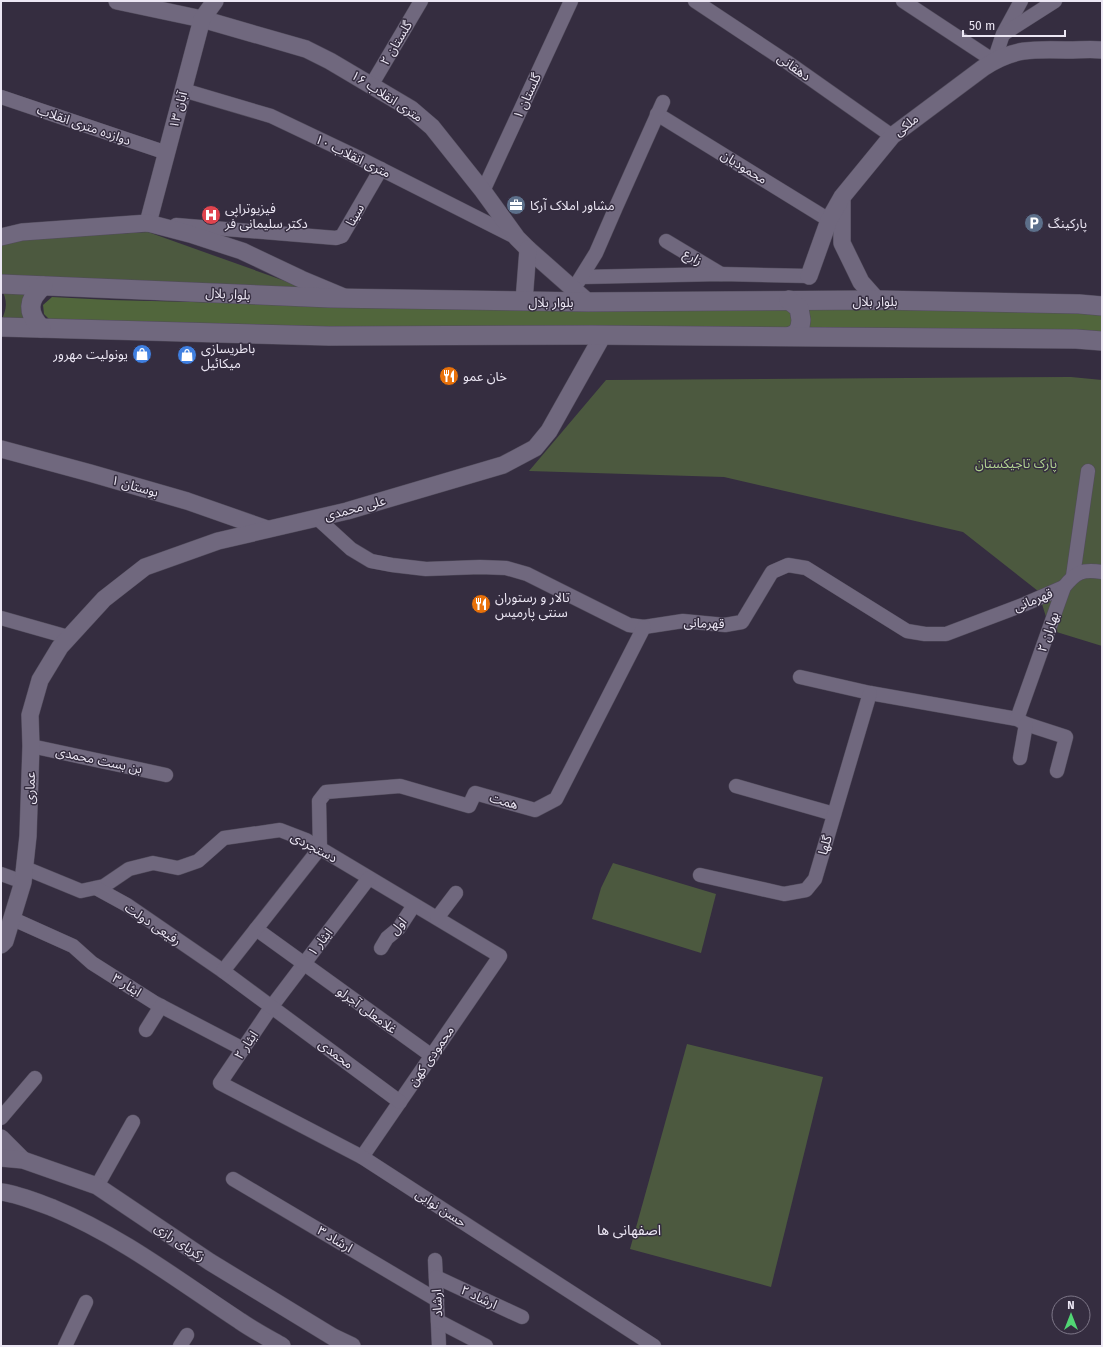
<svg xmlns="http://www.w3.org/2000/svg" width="1103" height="1347" font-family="'Fira Sans','Noto Sans Arabic',sans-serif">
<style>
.green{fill:#4c593f}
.forest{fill:#51663c}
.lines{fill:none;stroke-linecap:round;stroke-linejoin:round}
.minor-casing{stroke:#524c5c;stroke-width:15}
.tertiary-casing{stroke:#524c5c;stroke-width:18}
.secondary-casing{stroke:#524c5c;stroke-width:20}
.minor{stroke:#70687e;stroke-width:14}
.tertiary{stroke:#70687e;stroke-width:17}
.secondary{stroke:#70687e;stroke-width:19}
.labels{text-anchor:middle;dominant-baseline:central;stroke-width:3;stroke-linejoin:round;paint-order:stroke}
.street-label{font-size:13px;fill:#ece7f4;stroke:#352d40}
.poi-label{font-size:13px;fill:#ece7f4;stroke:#352d40;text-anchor:start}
.park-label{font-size:13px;fill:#b1d390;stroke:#352d40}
.neighbourhood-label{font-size:14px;fill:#ece7f4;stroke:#352d40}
</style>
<rect width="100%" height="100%" fill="#352d40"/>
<!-- green -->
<g class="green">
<path d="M148,232L313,291L1,281V244L23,239Z"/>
<path d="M1,288L32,289L31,320L1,321C7,309 8,301 1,288Z"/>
<path d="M1071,377L1102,380V646L1050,630L1038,591L963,532L724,477L529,471L606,380Z"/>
<path d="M613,863L716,894L701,953L592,919L601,888Z"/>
<path d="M687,1044L823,1077L771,1287L630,1249Z"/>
</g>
<!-- forest -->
<path class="forest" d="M52,297L110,300L363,306L973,309L1102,314V334L283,328L51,321L44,314L43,305Z"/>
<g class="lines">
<!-- minor casing -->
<g class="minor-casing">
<g id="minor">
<path d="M695,1L787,62L892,136"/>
<path d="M903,1L994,61L1003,34L1021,1"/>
<path d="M1005,33L1055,1"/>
<path d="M372,84L421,1"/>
<path d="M183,90L271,116L353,155L517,238"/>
<path d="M1,97L167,153"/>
<path d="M657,114L829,220"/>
<path d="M483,191L571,1"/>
<path d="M176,225L336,238L342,236L381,169"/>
<path d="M666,241L721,274"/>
<path d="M582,277L721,274L809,276"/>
<path d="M578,282L596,253L616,207L663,102"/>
<path d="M317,518L351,549L371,561L392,565L426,569L480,567L506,568L527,574L629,625L644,627L683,621L725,625L742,622L772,572L788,565L806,568L907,631L925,634H946L1025,604L1064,587"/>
<path d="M1073,576L1088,471"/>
<path d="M1,618L68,637"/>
<path d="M800,677L870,693L1017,719L1026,724L1066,737L1057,771"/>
<path d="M1017,719L1064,587C1076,572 1082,569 1102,572"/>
<path d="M31,746L166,775"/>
<path d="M1020,758L1026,724"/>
<path d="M736,786L834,814"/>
<path d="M25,868L81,891L104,886L129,869L153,863L178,868L198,861L224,838L280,830L306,840L500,956L362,1157"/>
<path d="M1,874L23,882"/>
<path d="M700,875L784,894L806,890L815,879L870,693"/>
<path d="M369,878L272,1006L220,1083L362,1157L654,1346"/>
<path d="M96,888L127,905L223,971L400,1102"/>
<path d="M437,918L456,893"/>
<path d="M13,919L73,946L92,963L155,1003L243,1049"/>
<path d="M256,929L432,1056"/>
<path d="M381,948L387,938L399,928L414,905"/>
<path d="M223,971L320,848L319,801L326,792L400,786L469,806L475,793L535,810L556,799L644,627"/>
<path d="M146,1030L161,1006"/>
<path d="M1,1118L35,1078"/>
<path d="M233,1179L437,1300"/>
<path d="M97,1186L133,1122"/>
<path d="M435,1260L439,1346"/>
<path d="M436,1277L522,1317"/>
<path d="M438,1321L486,1346"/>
<path d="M65,1346L86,1302"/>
<path d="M180,1346L187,1335"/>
</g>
</g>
<!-- tertiary casing -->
<g class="tertiary-casing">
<g id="tertiary">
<path d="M117,1L202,19L306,49L330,61L411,109L432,127L483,191L517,238L528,249L588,302"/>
<path d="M842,198V243L861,282L877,300"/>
<path d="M148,223L202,19L215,1"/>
<path d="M1,237L22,232L148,223L190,234L242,251L301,279L344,297"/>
<path d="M809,276L829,220L842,197L892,136L983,68C1013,48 1034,49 1068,50C1079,50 1091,49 1102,50"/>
<path d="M524,301L528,249"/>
<path d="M1,449L90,473L187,501L267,529"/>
<path d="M1,945L5,941L23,882L28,836L31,746L30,715L40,680L60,647L104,599L145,567L218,541L347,511L503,465L535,448L549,431L603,335"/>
<path d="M1,1138L23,1160"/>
<path d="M1,1158L23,1160L97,1186L210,1262L333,1337L352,1346"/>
<path d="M1,1192C18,1194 37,1202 53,1208C121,1236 179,1281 240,1321C253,1330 268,1338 282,1346"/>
</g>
</g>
<!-- secondary casing -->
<g class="secondary-casing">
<g id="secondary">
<path d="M1,284L330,298L588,302L877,300L1079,304L1102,306"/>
<path d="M789,300L799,308L801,320L800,327L797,333L791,336"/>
<path d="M1,327L329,336L592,335L1076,339L1102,341"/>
<path d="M41,328C27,313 27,300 43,286"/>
</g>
</g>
<!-- minor -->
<use href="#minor" class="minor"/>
<!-- tertiary -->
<use href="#tertiary" class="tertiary"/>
<!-- secondary -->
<use href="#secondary" class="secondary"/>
</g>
<!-- icons -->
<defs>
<g id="office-disc" transform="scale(1)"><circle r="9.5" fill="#5c6f8a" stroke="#352d40"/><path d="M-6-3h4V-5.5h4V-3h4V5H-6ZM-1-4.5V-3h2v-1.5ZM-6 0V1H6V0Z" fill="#fff"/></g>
<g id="hospital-disc" transform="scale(1)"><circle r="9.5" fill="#e0444e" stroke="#352d40"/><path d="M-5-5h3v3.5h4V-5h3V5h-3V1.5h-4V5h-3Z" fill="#fff"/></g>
<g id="parking-disc" transform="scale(1)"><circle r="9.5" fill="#5c6f8a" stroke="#352d40"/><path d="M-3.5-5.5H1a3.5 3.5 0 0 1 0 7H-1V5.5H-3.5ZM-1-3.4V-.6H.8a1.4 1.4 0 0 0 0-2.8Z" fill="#fff"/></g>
<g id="shop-disc" transform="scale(1)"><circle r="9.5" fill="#3f7fe0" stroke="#352d40"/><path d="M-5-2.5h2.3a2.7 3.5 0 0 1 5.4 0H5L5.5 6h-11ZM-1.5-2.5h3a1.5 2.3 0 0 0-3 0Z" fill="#fff"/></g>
<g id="restaurant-disc" transform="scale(1)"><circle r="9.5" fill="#e8710a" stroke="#352d40"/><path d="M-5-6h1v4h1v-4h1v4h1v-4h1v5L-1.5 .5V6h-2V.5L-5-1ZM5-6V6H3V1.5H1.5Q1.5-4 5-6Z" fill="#fff"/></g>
</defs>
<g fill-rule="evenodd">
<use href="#office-disc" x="516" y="205"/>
<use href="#hospital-disc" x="211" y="215"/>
<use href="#parking-disc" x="1034" y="223"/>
<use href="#shop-disc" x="142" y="354"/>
<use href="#shop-disc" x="187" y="355"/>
<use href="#restaurant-disc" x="449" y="376"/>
<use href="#restaurant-disc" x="481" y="604"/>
</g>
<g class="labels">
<!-- street labels -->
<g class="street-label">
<text transform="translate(396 43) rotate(-59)">گلستان ۲</text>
<text transform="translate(794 67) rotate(35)">دهقانی</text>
<text transform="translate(387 96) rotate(33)">۱۶ متری انقلاب</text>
<text transform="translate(527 96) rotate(-65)">گلستان ۱</text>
<text transform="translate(178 110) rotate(-75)">۱۳ آبان</text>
<text transform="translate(84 125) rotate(19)">دوازده متری انقلاب</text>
<text transform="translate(906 125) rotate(-38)">ملکی</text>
<text transform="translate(353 156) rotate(26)">۱۰ متری انقلاب</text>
<text transform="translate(744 167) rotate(32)">محمودیان</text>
<text transform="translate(355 215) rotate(-60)">سینا</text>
<text transform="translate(693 257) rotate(31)">زارع</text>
<text transform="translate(228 294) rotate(3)">بلوار بلال</text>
<text x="875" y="301">بلوار بلال</text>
<text x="551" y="302">بلوار بلال</text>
<text transform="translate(135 486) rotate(16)">بوستان ۱</text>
<text transform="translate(355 508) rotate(-15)">علی محمدی</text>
<text transform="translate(1033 600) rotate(-22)">قهرمانی</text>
<text transform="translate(704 623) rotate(2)">قهرمانی</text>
<text transform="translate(1048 632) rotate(-71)">بهاران ۲</text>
<text transform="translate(99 760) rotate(12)">بن بست محمدی</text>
<text transform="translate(30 788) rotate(-88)">عماری</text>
<text transform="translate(504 801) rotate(16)">همت</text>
<text transform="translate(825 845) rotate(-74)">گلها</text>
<text transform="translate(314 847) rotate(28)">دستجردی</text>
<text transform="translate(153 924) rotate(34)">رفیعی دولت</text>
<text transform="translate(398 926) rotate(-50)">اول</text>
<text transform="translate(320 942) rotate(-52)">۱ ایثار</text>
<text transform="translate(127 985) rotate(32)">ایثار ۳</text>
<text transform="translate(367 1010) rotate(36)">غلامعلی آجرلو</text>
<text transform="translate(246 1045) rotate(-56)">ایثار ۲</text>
<text transform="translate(336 1054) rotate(37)">محمدی</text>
<text transform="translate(431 1056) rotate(-55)">محمودی کهن</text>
<text transform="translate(441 1208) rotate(33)">حسن نوابی</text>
<text transform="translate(335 1239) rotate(31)">ارشاد ۳</text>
<text transform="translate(180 1242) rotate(34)">زکریای رازی</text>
<text transform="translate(479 1297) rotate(25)">ارشاد ۲</text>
<text transform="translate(437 1303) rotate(-93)">ارشاد</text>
</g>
<!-- poi labels -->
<g class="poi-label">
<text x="530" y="205">مشاور املاک آرکا</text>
<text x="225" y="208">فیزیوتراپی<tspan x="225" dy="15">دکتر سلیمانی فر</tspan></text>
<text x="1048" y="223">پارکینگ</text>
<text x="201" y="348">باطریسازی<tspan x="201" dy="15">میکائیل</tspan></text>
<text x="128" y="354" text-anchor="end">یونولیت مهرور</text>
<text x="463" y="376">خان عمو</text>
<text x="495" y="597">تالار و رستوران<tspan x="495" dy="15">سنتی پارمیس</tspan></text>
</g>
<!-- park labels -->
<g class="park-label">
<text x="1016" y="463">پارک تاجیکستان</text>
</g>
<!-- neighbourhood labels -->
<g class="neighbourhood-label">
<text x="629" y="1230">اصفهانی ها</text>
</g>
</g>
<!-- border -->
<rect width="1103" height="1347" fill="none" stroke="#ece7f4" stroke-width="4"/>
<!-- north arrow -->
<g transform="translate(1071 1315)"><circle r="19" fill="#352d40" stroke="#7e7788"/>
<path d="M0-3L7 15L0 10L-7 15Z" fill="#51d674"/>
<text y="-6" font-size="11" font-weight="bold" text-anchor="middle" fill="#ece7f4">N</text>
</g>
<!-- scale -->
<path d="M963 30v6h102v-6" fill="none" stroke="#ece7f4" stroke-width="2"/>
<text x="969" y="30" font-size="12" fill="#ece7f4" stroke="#352d40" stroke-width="3" paint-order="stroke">50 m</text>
</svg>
